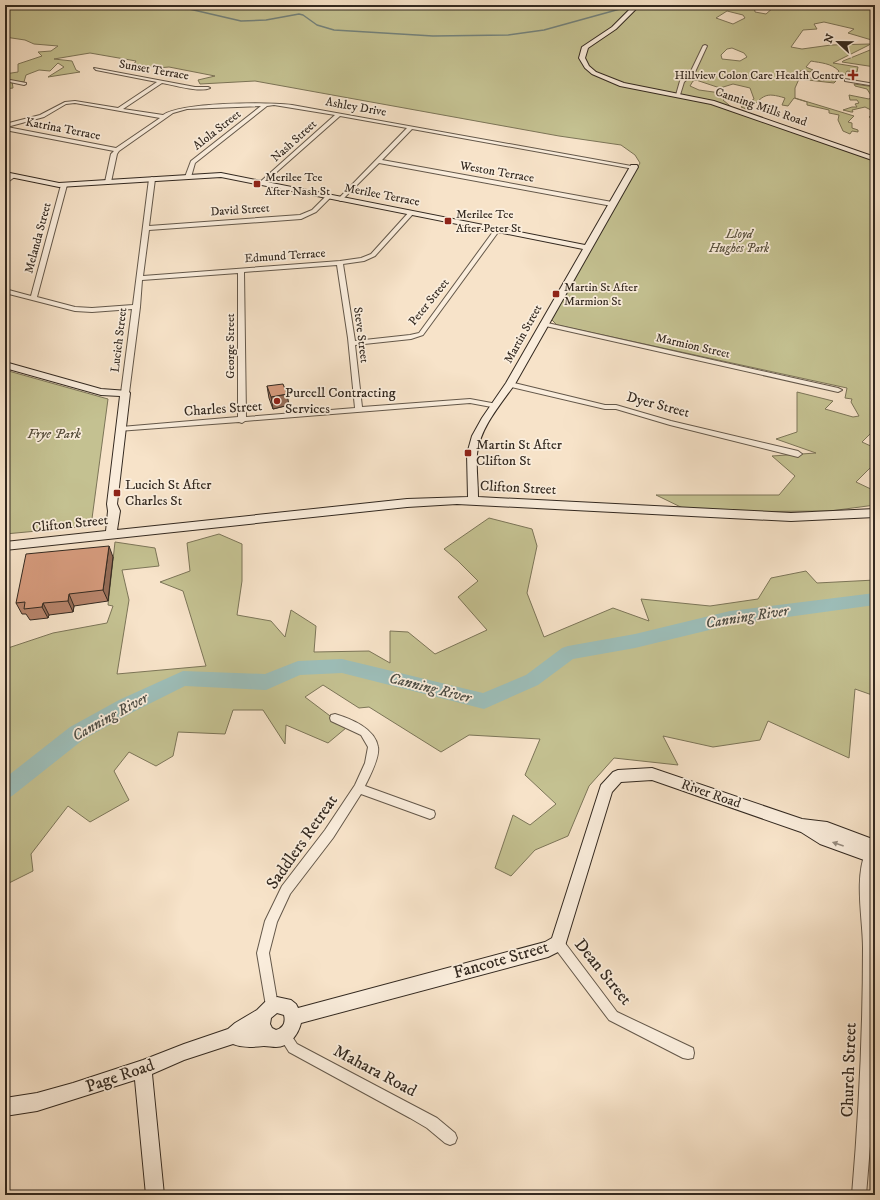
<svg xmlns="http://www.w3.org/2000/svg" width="880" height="1200" font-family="'IM FELL DW Pica',serif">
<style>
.green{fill:#c4c191;stroke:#7c7558;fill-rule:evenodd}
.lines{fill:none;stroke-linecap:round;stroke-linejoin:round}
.stream{stroke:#73827c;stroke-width:1.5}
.river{fill:#9dbeb9;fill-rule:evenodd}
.street-casing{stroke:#64584a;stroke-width:2}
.secondary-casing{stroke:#332920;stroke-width:2}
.street{fill:#faeddc;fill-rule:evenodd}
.secondary{fill:#faeddc;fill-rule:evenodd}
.wall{fill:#b7846b;stroke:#332920}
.shaded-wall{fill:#956c57;stroke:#332920}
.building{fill:#d59a7c;stroke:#332920}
.oneway{fill:#968b7e}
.poi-dot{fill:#8f2418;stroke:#faeddc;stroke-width:1.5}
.labels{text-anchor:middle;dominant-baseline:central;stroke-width:3.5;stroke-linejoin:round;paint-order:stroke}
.far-street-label{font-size:12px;fill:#332920;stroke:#faeddc}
.far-poi-label{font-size:12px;fill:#332920;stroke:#faeddc;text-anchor:start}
.far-park-label{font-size:12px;font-style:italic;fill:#574f3c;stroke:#faeddc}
.poi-label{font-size:14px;fill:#332920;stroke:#faeddc;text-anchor:start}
.street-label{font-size:14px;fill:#332920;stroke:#faeddc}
.park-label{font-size:14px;font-style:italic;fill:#574f3c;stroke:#faeddc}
.water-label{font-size:15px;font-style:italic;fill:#4e4e46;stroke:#faeddc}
.near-street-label{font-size:17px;fill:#332920;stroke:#faeddc}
</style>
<rect width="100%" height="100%" fill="#f7e3c9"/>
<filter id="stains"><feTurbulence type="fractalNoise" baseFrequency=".005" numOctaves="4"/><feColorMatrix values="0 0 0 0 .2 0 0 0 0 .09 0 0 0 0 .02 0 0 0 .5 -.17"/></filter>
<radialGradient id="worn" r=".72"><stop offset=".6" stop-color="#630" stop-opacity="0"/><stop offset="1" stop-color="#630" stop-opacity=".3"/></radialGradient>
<!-- green -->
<g class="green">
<path d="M5,5H754L755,12L766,14L774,7L768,5H875V41L848,33L854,29L824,22L814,24L817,29L803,30L791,47L802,49L831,45L870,44L869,45L833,63L858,67L857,72L847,71L844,77L836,75L839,71C831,63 821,63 811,61L806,67L813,70L810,72L803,70L800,71L801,74L815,80L836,81L834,83L799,79L795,88V98L854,116L848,122L852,123V128L858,130V132L852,131L850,134L843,131L838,120L839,115L829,113V110L807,105V102L794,98L788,106L782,105L785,98C765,92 764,95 749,110L741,107L754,99L750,88L733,84L720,88L696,80L693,81L690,86L699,90L728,94L723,100L735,110L875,161V429L862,442L875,448V463L856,482L875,491V505L830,511L691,512L656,495H779L795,476L772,456L816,453L776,439L797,432V392L833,401L825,409L853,417L859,416L851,402L852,399L845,398L847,388L557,325L551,319L640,163L635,155L621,145L559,136L255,81L200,84L198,80L215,76L169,67L157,68L134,64L136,61L90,53L54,59L72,61L76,70L80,72L48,77L64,67L58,63L50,71L39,70L26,75L24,82L12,81L13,88L5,89V74L18,72V64L42,56L38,52L51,51L58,46L34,44L25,40L5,37ZM727,11L743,15L745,18L733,24L716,18ZM732,48L744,53L747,57L740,61L722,59L721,55L727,49Z"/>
<path d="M875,48V67L842,62L843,61Z"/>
<path d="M854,84L875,87V120L869,117L875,112L865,107L852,110L853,112H851L843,110L852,107H857L855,104L859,103L857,100H850L849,95L869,99L872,97L867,89L855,86Z"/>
<path d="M5,370L108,399L91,526L5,534Z"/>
<path d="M489,518L532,529L537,546L527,593L544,637L613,608L649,621L641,599L710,606L758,599L771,578L806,571L817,583L875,580V696L855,689L849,758L768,721L760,740L713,747L663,736L678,765L614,758L589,786L568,836L535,850L511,876L495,868L513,815L530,825L556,804L525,775L540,739L469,735L441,752L369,707L359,708L323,685L305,697L346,728L328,743L286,725L285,744L263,710H233L225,734L178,732L173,756L156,766L129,752L114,771L129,800L90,822L68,806L31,854L33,871L5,885V649L53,633L107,623L113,606L108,605L115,542L155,548L159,566L122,570L129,600L117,674L206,666L183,591L160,582L190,571L187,543L219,534L242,544V581L237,615L271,621L285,637L291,610L316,626L314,652L369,651L390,663V631L408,632L435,654L487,630L458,597L478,581L458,561L444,549Z"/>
</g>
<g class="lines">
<!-- stream -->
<path class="stream" d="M172,5L241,21L266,20L299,14L303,15L317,25L334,30L433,36L508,35L544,30L620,9"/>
<!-- river -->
<path class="river" d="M875,593V605L730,625L635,648L573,659L538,685L484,709L342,673L300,675L266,690L185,686L133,712L84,739L12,796L5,799V778L70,727L119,700L183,671L265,674L298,661L342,659L483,693L526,675L562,648L568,646L635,634L730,611Z"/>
<!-- street casing -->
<g class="street-casing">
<g id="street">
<path d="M705,45L707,46L695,72L684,82L680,95H676L680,81L691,71L703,46Z"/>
<path d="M94,68L195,87H208L210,88C200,93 174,85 162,83L123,109L163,115C183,102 266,102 292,105L637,167L634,169L412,129L382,160L612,202L615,204L612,206L379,163L341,201L339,200V198L407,128L340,116L262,185L259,183L260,182L335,115L274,105L267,106L195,163L191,177L188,179L185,177L191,161L261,106L187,109L173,113L119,151L117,154L111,182L108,184L105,182L111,154L114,151L5,130V124L40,115L65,102L75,101L118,108L157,82L96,70ZM75,103L160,118L116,148L7,127L44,117L66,104Z"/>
<path d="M5,79L26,83V84L24,85L5,81Z"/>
<path d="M845,79L875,84V86L845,81Z"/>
<path d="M11,175L16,176L5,184V179Z"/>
<path d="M152,177L155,179L149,226L300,215L312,210L326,196L331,197L316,212L301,219L149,230L143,276L340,261L361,258L371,254L409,212H413V214L375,256L364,261L343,264L355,341L410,335L419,333L495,229H499V231L423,335L411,339L355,345L362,407L470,399L497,404V408L470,403L245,421L242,423L239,422L118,431L117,429L121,427L238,417V273L142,280L140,307L129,393L125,395L121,393L132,309L92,312L75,311L5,293V289L31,296L61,185L64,183L67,185L37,297L75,307L92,308L133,305L149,179ZM337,265L348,338L355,408L246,417L244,272Z"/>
<path d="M543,322L838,388L842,390L838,392L541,325L540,324Z"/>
<path d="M507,382H510L605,405H616L671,421L798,451L802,454L798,457L670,425L616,409H605L507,386Z"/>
<path d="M335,714C351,719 375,728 378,747C380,757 370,776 365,786L434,811L435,814L434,817L430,819L361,794L333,838L290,894L277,922L269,953L278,1006L276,1010L272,1012L268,1010L266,1006L257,953L265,921L282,886L325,830L355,785L365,763L368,747L361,735L331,721L330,718L331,715Z"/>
<path d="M875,846V858L873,866L872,913V917L875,916V943L871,1134L866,1195H852C859,1113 863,1030 863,948C863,919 854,879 866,851Z"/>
<path d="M558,937L562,939L617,1012L693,1048L694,1053L693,1058L688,1059L683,1058L609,1020L554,947L552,943L554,939Z"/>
<path d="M285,1030L289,1032L297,1044L437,1118L455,1133L457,1138L455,1143L450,1145L445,1143L427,1128L410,1118L289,1052L279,1036L281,1032Z"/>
</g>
</g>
<!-- secondary casing -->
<g class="secondary-casing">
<g id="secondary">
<path d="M634,5H640L616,29L588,48L585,58L589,66L596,72L624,83L714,101L875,157V161L711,104L620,86L592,74L585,68L579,58L582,47L612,27Z"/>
<path d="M631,165H637L638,167L515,384C500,405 480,428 477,454C476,468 478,483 478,497L791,513L875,509V517L791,521L457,504L407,507L5,550V542L106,531L108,511L107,504L120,396L101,395L5,368V362L101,389L128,391L130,393L117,504L120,511L117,530L407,499L468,497L467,454L472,436L482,418L506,383L583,249L221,177L59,187L5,176V172L59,183L221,173L585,245Z"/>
<path d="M652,768L802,819L827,822L875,840V864L820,844L801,832L652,780L621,782L612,792L564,949L548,957L301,1023C298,1035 289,1047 276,1047C272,1047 268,1046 264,1046C253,1047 243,1048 233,1044L184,1060L152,1074L164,1195H146L135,1080L37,1111L5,1116V1098L37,1093L73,1083L143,1060L184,1044L228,1029L235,1023L257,1010L265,1002L277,997L291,1000L296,1004L298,1008L545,942L552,938L601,785L613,772L618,770ZM277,1013L284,1015C286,1023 283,1028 276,1030L272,1028L270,1024L271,1018Z"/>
</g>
</g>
<!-- street -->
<use href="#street" class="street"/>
<!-- secondary -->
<use href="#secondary" class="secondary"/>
</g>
<!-- wall -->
<g class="wall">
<path d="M267,386L289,405L273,409L269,398Z"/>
<path d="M113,557L108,601L74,606L73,612L49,615L48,618L30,620L26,614H22L16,603Z"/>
</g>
<!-- shaded-wall -->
<g class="shaded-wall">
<path d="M287,394L289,405L273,409L271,397Z"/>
<path d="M109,546L113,557L108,601L103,590Z"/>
<path d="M69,594L74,606L73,612L68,601Z"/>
<path d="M43,603L49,615L48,618L42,607Z"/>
</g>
<!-- building -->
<g class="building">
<path d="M283,384L287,394L271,397L267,386Z"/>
<path d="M109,546L103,590L69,594L68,601L43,603L42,607L24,609L25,602L16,603L26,554Z"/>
</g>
<!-- one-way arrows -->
<defs><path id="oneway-solid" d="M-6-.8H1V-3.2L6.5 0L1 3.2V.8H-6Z"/></defs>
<use class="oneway" href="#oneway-solid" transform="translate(838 844) rotate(-161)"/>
<!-- markers -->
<g class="poi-dot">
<path d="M851 69h4v4h4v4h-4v4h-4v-4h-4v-4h4z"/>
<rect x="253" y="180" width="8" height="8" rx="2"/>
<rect x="444" y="217" width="8" height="8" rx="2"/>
<rect x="552" y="290" width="8" height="8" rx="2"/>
<circle cx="277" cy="401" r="4"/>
<rect x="464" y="449" width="8" height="8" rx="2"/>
<rect x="113" y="489" width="8" height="8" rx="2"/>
</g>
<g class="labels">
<!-- far-street labels -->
<g class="far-street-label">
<text transform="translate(154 70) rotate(10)">Sunset Terrace</text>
<text transform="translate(356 107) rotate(10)">Ashley Drive</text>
<text transform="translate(761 107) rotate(19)">Canning Mills Road</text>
<text transform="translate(63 129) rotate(11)">Katrina Terrace</text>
<text transform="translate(217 130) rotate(-38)">Alola Street</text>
<text transform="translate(294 141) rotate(-42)">Nash Street</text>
<text transform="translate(497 172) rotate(10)">Weston Terrace</text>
<text transform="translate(382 195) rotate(11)">Merilee Terrace</text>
<text transform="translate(240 210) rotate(-4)">David Street</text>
<text transform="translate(38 238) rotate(-75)">Melanda Street</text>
<text transform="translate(285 256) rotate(-4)">Edmund Terrace</text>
<text transform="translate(429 302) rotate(-51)">Peter Street</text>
<text transform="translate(523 334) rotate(-61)">Martin Street</text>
<text transform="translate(361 335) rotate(83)">Steve Street</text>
<text transform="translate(119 340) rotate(-83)">Lucich Street</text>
<text transform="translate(230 346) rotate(-90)">George Street</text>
<text transform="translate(693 346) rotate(13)">Marmion Street</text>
</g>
<!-- far-poi labels -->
<g class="far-poi-label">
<text x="844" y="75" text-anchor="end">Hillview Colon Care Health Centre</text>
<text x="265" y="177">Merilee Tce<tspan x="265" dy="14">After Nash St</tspan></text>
<text x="456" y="214">Merilee Tce<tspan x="456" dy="14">After Peter St</tspan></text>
<text x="564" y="287">Martin St After<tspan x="564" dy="14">Marmion St</tspan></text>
</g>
<!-- far-park labels -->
<g class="far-park-label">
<text x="739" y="234">Lloyd<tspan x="739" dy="14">Hughes Park</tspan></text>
</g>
<!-- poi labels -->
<g class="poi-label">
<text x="285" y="393">Purcell Contracting<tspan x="285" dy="16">Services</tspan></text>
<text x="476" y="445">Martin St After<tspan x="476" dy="16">Clifton St</tspan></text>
<text x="125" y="485">Lucich St After<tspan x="125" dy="16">Charles St</tspan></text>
</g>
<!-- street labels -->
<g class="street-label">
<text transform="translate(658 405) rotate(15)">Dyer Street</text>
<text transform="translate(223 409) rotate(-4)">Charles Street</text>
<text transform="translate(518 488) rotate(3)">Clifton Street</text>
<text transform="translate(70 524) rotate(-6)">Clifton Street</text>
<text transform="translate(711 794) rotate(19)">River Road</text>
</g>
<!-- park labels -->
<g class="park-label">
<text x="54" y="434">Frye Park</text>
</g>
<!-- water labels -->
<g class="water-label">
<text transform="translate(747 617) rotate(-9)">Canning River</text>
<text transform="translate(430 688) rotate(14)">Canning River</text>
<text transform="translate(110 717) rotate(-29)">Canning River</text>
</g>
<!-- near-street labels -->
<g class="near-street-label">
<text transform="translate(302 842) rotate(-55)">Saddlers Retreat</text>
<text transform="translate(501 960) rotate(-16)">Fancote Street</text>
<text transform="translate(603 972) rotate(51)">Dean Street</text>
<text transform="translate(849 1070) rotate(-88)">Church Street</text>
<text transform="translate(375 1071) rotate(28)">Mahara Road</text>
<text transform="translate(120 1076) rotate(-19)">Page Road</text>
</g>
</g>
<!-- margin -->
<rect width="880" height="1200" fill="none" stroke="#f7e3c9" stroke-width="20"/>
<rect x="6" y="6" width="868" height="1188" fill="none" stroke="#332920" stroke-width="2"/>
<rect x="10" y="10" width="860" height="1180" fill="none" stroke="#332920"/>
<!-- north arrow -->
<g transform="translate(838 42) rotate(292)" stroke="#faeddc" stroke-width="3" paint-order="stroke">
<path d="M0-3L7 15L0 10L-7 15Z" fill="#332920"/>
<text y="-6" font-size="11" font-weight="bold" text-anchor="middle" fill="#332920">N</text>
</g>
<rect width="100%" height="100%" filter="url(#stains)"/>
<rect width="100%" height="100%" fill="url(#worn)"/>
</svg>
